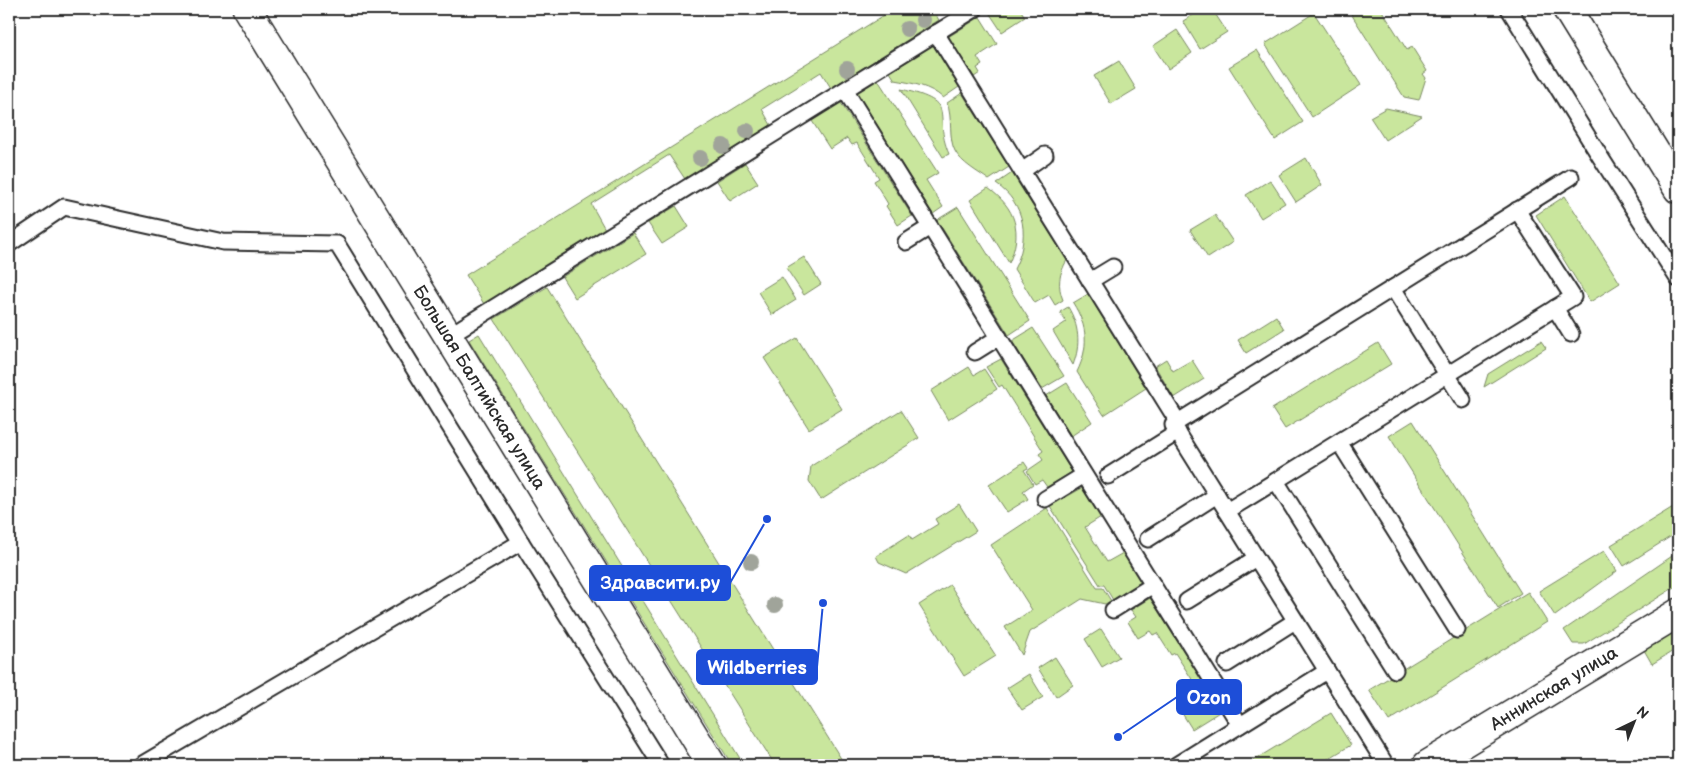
<svg xmlns="http://www.w3.org/2000/svg" width="1687" height="774" font-family="'Balsamiq Sans',sans-serif">
<style>
.green{fill:#c9e69d;stroke:#7a8864}
.lines{fill:none;stroke-linecap:round;stroke-linejoin:round}
.service-casing{stroke:#2b2b2b;stroke-width:19}
.minor-casing{stroke:#2b2b2b;stroke-width:31}
.service{stroke:#fff;stroke-width:15}
.minor{stroke:#fff;stroke-width:28}
.tree{fill:#a0a49a}
.labels{text-anchor:middle;dominant-baseline:central;stroke-width:4;stroke-linejoin:round;paint-order:stroke}
.street-label{font-size:18px;fill:#2b2b2b;stroke:#fff}
.leader{fill:none;stroke:#1d4ed8;stroke-width:2}
.callout-dot{fill:#1d4ed8;stroke:#fff;stroke-width:2}
.callout{fill:#1d4ed8;stroke:#1d4ed8;stroke-width:2}
.callout-label{font-size:19px;text-anchor:middle;font-weight:bold;fill:#fff}
</style>
<rect width="100%" height="100%" fill="#fff"/>
<filter id="ink" filterUnits="userSpaceOnUse"><feTurbulence type="fractalNoise" baseFrequency=".02" numOctaves="2"/><feDisplacementMap in="SourceGraphic" scale="10" xChannelSelector="R" yChannelSelector="G"/><feConvolveMatrix kernelMatrix="1 2 1 2 8 2 1 2 1" color-interpolation-filters="sRGB"/></filter>
<g filter="url(#ink)">
<!-- green -->
<g class="green">
<path d="M894,9H932L939,20L831,88L821,72L762,109L771,125L685,179L669,155L591,204L605,229L484,304L466,275Z"/>
<path d="M992,9H1020L1025,17L1002,32L988,11Z"/>
<path d="M1203,9H1212L1227,32L1200,49L1183,21Z"/>
<path d="M1348,9H1381L1407,50L1412,47L1427,71L1423,74L1426,78L1419,100L1404,97Z"/>
<path d="M1314,13L1361,85L1312,117L1265,44Z"/>
<path d="M980,17L997,44L977,57L982,65L977,68L980,73L974,77L948,37Z"/>
<path d="M1177,30L1192,53L1168,69L1153,46Z"/>
<path d="M933,45L959,87L943,98C930,86 912,83 895,80L890,72Z"/>
<path d="M1257,50L1303,122L1275,140L1229,67Z"/>
<path d="M1119,61L1136,89L1111,104L1094,76Z"/>
<path d="M878,80L938,173L926,180L943,207L933,214L857,93Z"/>
<path d="M901,89C962,104 931,112 949,154L943,157Z"/>
<path d="M962,93L1009,167L989,180C978,172 961,163 955,151C948,138 953,118 947,103Z"/>
<path d="M841,103L912,216L898,225L886,206L888,204L874,181L879,178L857,143L852,145L847,138L830,149L812,121Z"/>
<path d="M1386,108L1422,116L1385,140L1370,117Z"/>
<path d="M1306,158L1322,185L1296,202L1279,175Z"/>
<path d="M745,163L758,183L730,201L717,181Z"/>
<path d="M1012,173L1067,260C1059,274 1057,285 1063,300L1055,305L1049,295L1035,303L1014,269C1030,239 1026,204 996,184Z"/>
<path d="M1270,180L1285,203L1261,218L1246,195Z"/>
<path d="M988,188C1016,208 1023,232 1009,263L970,200Z"/>
<path d="M1565,196L1620,283L1590,302L1536,215Z"/>
<path d="M676,206L689,227L662,244L648,223Z"/>
<path d="M958,207L1030,321L1009,335L937,220Z"/>
<path d="M1215,215L1233,242L1208,258L1190,230Z"/>
<path d="M633,233L646,254L575,298L562,277Z"/>
<path d="M804,257L821,284L804,295L786,268Z"/>
<path d="M782,277L796,300L772,315L758,292Z"/>
<path d="M547,287L845,765H775L494,319Z"/>
<path d="M1088,294L1146,388L1104,415L1077,372C1089,347 1088,327 1073,303Z"/>
<path d="M1068,307C1079,325 1081,345 1073,365L1053,331L1066,322L1060,312Z"/>
<path d="M1276,316L1284,329L1246,353L1238,340Z"/>
<path d="M1033,328L1064,376L1042,389L1012,341Z"/>
<path d="M479,334L744,765H732L469,340Z"/>
<path d="M797,338L842,409L809,429L764,358Z"/>
<path d="M1541,341L1546,348L1484,387L1488,374Z"/>
<path d="M1378,343L1391,364L1285,429L1272,409Z"/>
<path d="M1001,359L1072,472L1047,487L1042,480L1035,484L1027,471L1043,460L1039,454L1043,451L1002,385L999,387L986,367Z"/>
<path d="M1166,359L1173,371L1192,360L1204,379L1174,398L1155,366Z"/>
<path d="M969,367L974,375L984,369L997,389L948,420L931,391Z"/>
<path d="M1067,383L1092,422L1071,436L1046,396Z"/>
<path d="M901,410L919,438L821,500L809,481L811,466Z"/>
<path d="M1413,421L1521,593L1498,608L1389,436Z"/>
<path d="M1024,462L1028,468L1024,470L1033,484L1023,491L1028,499L1007,512L989,485Z"/>
<path d="M1082,488L1101,517L1085,527L1107,562L1123,553L1141,582L1113,600L1104,585H1100L1050,506Z"/>
<path d="M959,504L976,531L906,574L879,562L876,556L909,535L912,540L938,524L935,519Z"/>
<path d="M1678,504V532L1624,566L1611,545Z"/>
<path d="M1047,508L1097,588H1103L1111,601L1105,604L1082,599L1030,632L1022,655L1005,627L1032,610L991,545Z"/>
<path d="M1604,551L1617,571L1555,616L1539,591Z"/>
<path d="M1678,552V585L1584,644H1573L1564,630Z"/>
<path d="M950,585L996,656L964,676L919,605Z"/>
<path d="M1528,592L1547,622L1389,721L1369,690Z"/>
<path d="M1150,598L1221,711L1192,729L1180,710L1197,699L1192,691L1197,687L1175,653L1171,655L1157,633L1153,635L1150,631L1138,638L1128,622L1136,617L1131,610Z"/>
<path d="M1678,624V648L1652,664L1644,650L1647,644Z"/>
<path d="M1101,629L1119,657L1102,667L1085,639Z"/>
<path d="M1055,657L1073,685L1056,697L1038,668Z"/>
<path d="M1029,674L1043,697L1022,710L1007,688Z"/>
<path d="M1331,713L1351,745L1318,765H1246Z"/>
</g>
<g class="lines">
<!-- service casing -->
<g class="service-casing">
<g id="service">
<path d="M1509,9L1601,158L1678,279"/>
<path d="M936,33L1178,422"/>
<path d="M845,90L1240,725"/>
<path d="M1022,171L1045,155"/>
<path d="M906,242L930,227"/>
<path d="M9,244L64,207L223,242L337,244L521,542"/>
<path d="M1090,281L1113,267"/>
<path d="M1393,288L1463,400"/>
<path d="M1555,308L1571,334"/>
<path d="M448,336L975,9"/>
<path d="M975,352L999,337"/>
<path d="M1339,442L1457,630"/>
<path d="M1108,476L1178,432"/>
<path d="M1276,481L1395,670"/>
<path d="M1045,499L1084,475"/>
<path d="M1227,511L1573,297L1517,210"/>
<path d="M1148,539L1217,495"/>
<path d="M1187,601L1256,558"/>
<path d="M1113,610L1153,585"/>
<path d="M1227,664L1295,621"/>
<path d="M141,765L521,542L661,765"/>
<path d="M1176,765L1327,671"/>
<path d="M1386,765L1173,425L1571,177"/>
</g>
</g>
<!-- minor casing -->
<g class="minor-casing">
<g id="minor">
<path id="s1" d="M247,9L712,765"/>
<path d="M1567,9L1678,189"/>
<path id="s2" d="M1427,765L1678,613"/>
</g>
</g>
<!-- service -->
<use href="#service" class="service"/>
<!-- minor -->
<use href="#minor" class="minor"/>
</g>
<!-- trees -->
<g class="tree">
<circle cx="923" cy="20" r="8"/>
<circle cx="907" cy="29" r="8"/>
<circle cx="847" cy="69" r="8"/>
<circle cx="747" cy="131" r="8"/>
<circle cx="723" cy="146" r="8"/>
<circle cx="700" cy="158" r="8"/>
<circle cx="751" cy="562" r="8"/>
<circle cx="775" cy="605" r="8"/>
</g>
</g>
<g class="labels">
<!-- street labels -->
<g class="street-label">
<text stroke="none"><textPath href="#s1" startOffset="444">Большая Балтийская улица</textPath></text>
<text stroke="none"><textPath href="#s2" startOffset="148">Аннинская улица</textPath></text>
</g>
</g>
<!-- callouts -->
<path class="leader" d="M767 519L730 583M823 603L817 667M1118 737L1177 697"/>
<g class="callout-dot">
<circle cx="767" cy="519" r="5"/>
<circle cx="823" cy="603" r="5"/>
<circle cx="1118" cy="737" r="5"/>
</g>
<g class="callout">
<rect x="590" y="566" width="140" height="34" rx="5"/>
<rect x="697" y="650" width="120" height="34" rx="5"/>
<rect x="1177" y="680" width="64" height="34" rx="5"/>
</g>
<g class="callout-label">
<text x="660" y="589">Здравсити.ру</text>
<text x="757" y="674">Wildberries</text>
<text x="1209" y="704">Ozon</text>
</g>
<!-- margin -->
<rect width="1687" height="774" fill="none" stroke="#fff" stroke-width="30"/>
<rect x="15" y="15" width="1657" height="744" fill="none" stroke="#2b2b2b" stroke-width="2" filter="url(#ink)"/>
<!-- north arrow -->
<g transform="translate(1634 722) rotate(43)" stroke="#ffffff" stroke-width="4" paint-order="stroke">
<path d="M0-4L9 19L0 12L-9 19Z" fill="#2b2b2b"/>
<text y="-8" font-size="14" font-weight="bold" text-anchor="middle" fill="#2b2b2b">N</text>
</g>
</svg>
